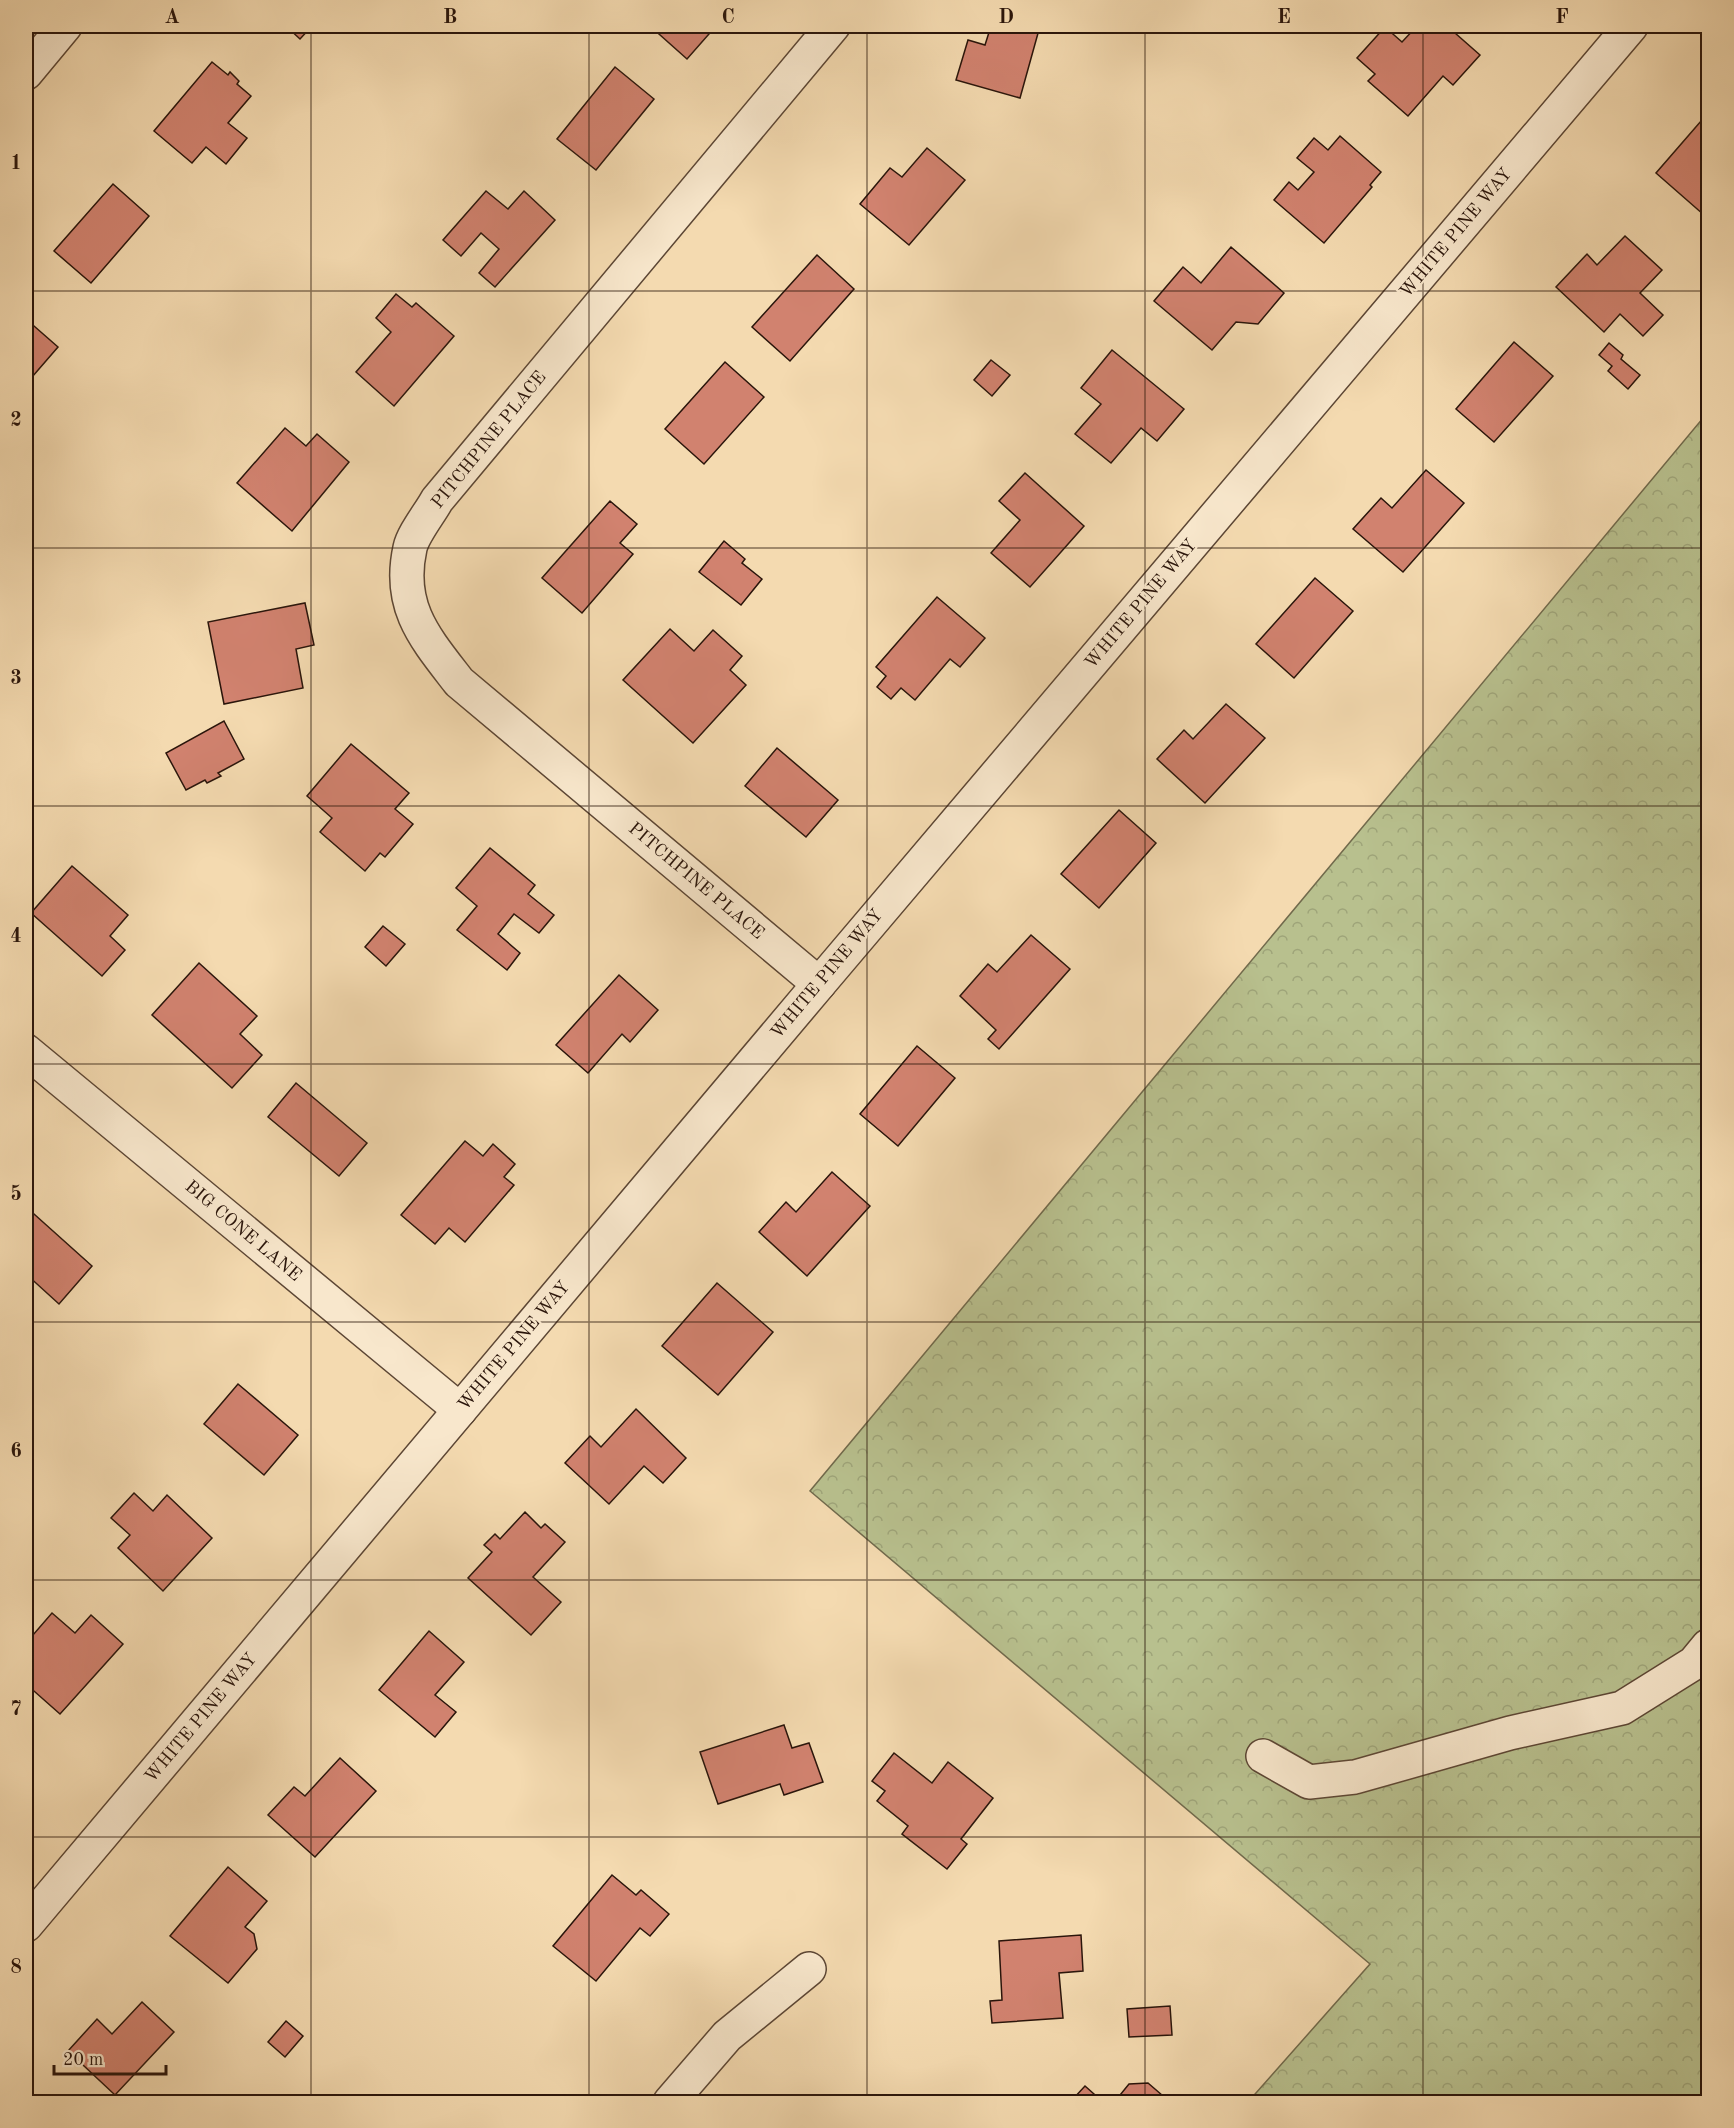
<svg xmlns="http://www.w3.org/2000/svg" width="1734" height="2128" font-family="'Old Standard TT',serif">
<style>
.forest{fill:url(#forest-crowns);stroke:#716a4c;stroke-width:1.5}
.building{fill:#d1826f;stroke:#2a150b;stroke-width:1.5}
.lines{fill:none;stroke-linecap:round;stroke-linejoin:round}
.minor-casing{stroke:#5c4634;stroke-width:36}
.minor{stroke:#f8e7cc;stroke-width:33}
.grid{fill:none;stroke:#2a150b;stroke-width:1.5;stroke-opacity:0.55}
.labels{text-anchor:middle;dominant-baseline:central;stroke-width:4.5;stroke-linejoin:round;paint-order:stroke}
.street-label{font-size:18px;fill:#2a150b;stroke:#f8e7cc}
.neatline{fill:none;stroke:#2a150b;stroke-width:2}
.grid-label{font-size:20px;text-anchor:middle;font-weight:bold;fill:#2a150b}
</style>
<defs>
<pattern id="forest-crowns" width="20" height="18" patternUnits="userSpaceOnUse" patternTransform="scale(1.5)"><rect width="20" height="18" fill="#b8c08e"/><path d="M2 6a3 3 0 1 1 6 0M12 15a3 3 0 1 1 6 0" fill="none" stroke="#9ea479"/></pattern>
</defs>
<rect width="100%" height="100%" fill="#f4dab0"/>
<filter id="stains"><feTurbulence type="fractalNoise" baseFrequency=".00333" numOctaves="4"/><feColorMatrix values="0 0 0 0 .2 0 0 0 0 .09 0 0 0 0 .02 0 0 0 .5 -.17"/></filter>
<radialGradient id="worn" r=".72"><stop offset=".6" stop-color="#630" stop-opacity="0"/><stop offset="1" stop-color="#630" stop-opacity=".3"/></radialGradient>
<!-- forest -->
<path class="forest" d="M1708,412V2102H1248L1370,1964L810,1491Z"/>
<!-- building -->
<g class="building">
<path d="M286,26H312L300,39Z"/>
<path d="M650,26H716L687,59Z"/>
<path d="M991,26H1040L1020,98L956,80L968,40L985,45Z"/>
<path d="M1417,26H1447L1480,55L1453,85L1443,76L1408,116L1368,81L1375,74L1357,58L1385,27L1402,42Z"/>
<path d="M212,62L228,75L230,72L239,81L237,84L251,96L228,123L247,138L226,164L206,147L192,163L154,131Z"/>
<path d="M615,67L654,99L596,170L557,139Z"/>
<path d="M1708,113V210L1704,215L1656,173Z"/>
<path d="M1340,136L1381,172L1370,185L1372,187L1324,243L1274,200L1289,182L1298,190L1314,172L1297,158L1314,138L1328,150Z"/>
<path d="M927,148L965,180L909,245L860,204L890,168L902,177Z"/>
<path d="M113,184L149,216L91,283L54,251Z"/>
<path d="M486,191L508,209L524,191L555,220L495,287L479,273L499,249L481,233L461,256L443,240Z"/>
<path d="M1625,236L1662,270L1640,293L1663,315L1643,336L1620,314L1604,332L1556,287L1587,254L1597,265Z"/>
<path d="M1231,247L1284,293L1258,324L1236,322L1212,350L1154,301L1183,267L1201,283Z"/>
<path d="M817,255L854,289L790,361L752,327Z"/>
<path d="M396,294L412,307L416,303L454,336L394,406L356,372L391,332L376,318Z"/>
<path d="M26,319L58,347L26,384Z"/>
<path d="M1514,342L1553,376L1494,442L1456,409Z"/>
<path d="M1609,343L1623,355L1621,359L1640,375L1628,389L1608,371L1612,366L1599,355Z"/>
<path d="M1112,350L1184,409L1157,441L1141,428L1111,463L1075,434L1101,404L1081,388Z"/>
<path d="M991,360L1010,375L992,396L974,380Z"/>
<path d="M725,362L764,397L704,464L665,429Z"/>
<path d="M285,428L306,446L317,434L349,462L292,531L237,483Z"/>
<path d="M1426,470L1464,503L1403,572L1353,529L1381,498L1392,508Z"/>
<path d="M1025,473L1084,526L1030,587L991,553L1020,520L999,501Z"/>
<path d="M610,501L637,524L620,543L633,554L582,613L542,578Z"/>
<path d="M724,541L745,559L742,563L762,579L741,605L699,572Z"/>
<path d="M1315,578L1353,611L1294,678L1256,644Z"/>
<path d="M937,597L985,638L960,667L950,659L915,700L901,688L891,699L877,687L886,676L876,667Z"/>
<path d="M305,603L314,645L296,649L303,688L224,704L208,622Z"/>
<path d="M670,629L694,651L713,630L742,656L730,670L746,685L693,743L623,680Z"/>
<path d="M1226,704L1265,738L1205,803L1157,759L1184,730L1193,739Z"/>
<path d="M224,721L244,759L218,773L221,776L207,783L205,780L186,790L166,753Z"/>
<path d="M351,744L409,793L395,809L413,824L385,857L380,853L365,871L320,832L332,818L307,796Z"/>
<path d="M777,748L838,800L806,837L745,786Z"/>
<path d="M1119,810L1156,843L1099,908L1061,874Z"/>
<path d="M490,848L535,885L528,894L554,915L539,933L514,914L498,934L520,953L507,970L457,930L477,906L456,888Z"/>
<path d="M72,866L128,915L110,936L125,950L102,976L31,913Z"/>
<path d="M383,926L405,944L386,966L365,947Z"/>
<path d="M1031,935L1070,969L999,1049L988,1039L996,1030L960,996L988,964L997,972Z"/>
<path d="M199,963L257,1016L240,1034L262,1055L232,1088L152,1015Z"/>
<path d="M619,975L658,1010L630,1042L622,1034L588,1073L556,1045Z"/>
<path d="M917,1046L955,1078L898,1146L860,1114Z"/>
<path d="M296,1083L367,1143L339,1176L268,1117Z"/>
<path d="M465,1141L483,1156L493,1144L515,1164L504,1177L514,1185L465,1242L449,1228L435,1244L401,1215Z"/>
<path d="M832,1172L870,1206L807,1276L759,1232L786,1202L796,1212Z"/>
<path d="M34,1214L92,1266L59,1304L26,1274V1224Z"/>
<path d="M717,1283L773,1332L718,1395L662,1346Z"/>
<path d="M238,1384L298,1435L264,1475L204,1424Z"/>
<path d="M636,1409L686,1458L663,1483L644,1466L609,1504L565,1463L590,1436L601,1447Z"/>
<path d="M134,1493L153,1511L167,1495L212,1538L163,1591L118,1548L130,1535L111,1518Z"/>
<path d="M525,1512L541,1528L545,1524L565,1542L533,1577L561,1602L531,1635L468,1578L492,1552L484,1545L495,1534L500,1539Z"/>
<path d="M52,1613L75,1633L91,1615L123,1644L60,1714L26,1684V1643Z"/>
<path d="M429,1631L464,1662L435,1695L456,1712L435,1737L379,1690Z"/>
<path d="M784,1725L792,1748L809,1743L823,1782L784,1795L780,1784L718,1804L700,1752Z"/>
<path d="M894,1753L932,1783L948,1762L993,1798L961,1839L967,1844L947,1869L902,1834L908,1826L877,1801L885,1791L872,1781Z"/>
<path d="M340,1758L376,1791L315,1857L268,1815L294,1787L305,1796Z"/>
<path d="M228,1867L267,1901L245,1927L254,1934L257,1949L228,1983L170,1936Z"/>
<path d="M612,1875L636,1895L641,1890L669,1914L650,1936L640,1928L596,1981L553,1946Z"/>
<path d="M1081,1935L1083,1971L1059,1973L1063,2018L992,2023L990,2001L1002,2000L999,1941Z"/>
<path d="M142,2002L174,2032L115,2095L68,2051L97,2019L112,2034Z"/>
<path d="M1170,2006L1172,2035L1129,2037L1127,2009Z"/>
<path d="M286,2021L303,2036L285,2057L268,2042Z"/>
<path d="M1148,2083L1170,2102H1116V2100L1129,2084Z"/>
<path d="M1085,2086L1103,2102H1076L1073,2099Z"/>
</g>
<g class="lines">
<!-- minor casing -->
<g class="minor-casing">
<g id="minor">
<path d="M26,73L65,26"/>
<path d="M819,984L459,682C425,638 397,607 410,548C413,534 430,513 437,500L833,26"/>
<path d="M26,1051L460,1410"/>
<path d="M1263,1756L1309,1782L1355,1777L1510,1733L1622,1708L1694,1663L1708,1646"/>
<path d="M26,1925L819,984L1631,26"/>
<path d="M670,2102L727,2036L809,1969"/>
</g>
</g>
<!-- minor -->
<use href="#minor" class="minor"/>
</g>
<!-- grid -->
<path class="grid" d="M311,26V2102M589,26V2102M867,26V2102M1145,26V2102M1423,26V2102M26,291H1708M26,548H1708M26,806H1708M26,1064H1708M26,1322H1708M26,1580H1708M26,1837H1708"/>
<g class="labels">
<!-- street labels -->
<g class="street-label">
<text transform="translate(1456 233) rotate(-50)">WHITE PINE WAY</text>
<text transform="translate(489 440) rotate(-51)">PITCHPINE PLACE</text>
<text transform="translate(1141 604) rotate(-50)">WHITE PINE WAY</text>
<text transform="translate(696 881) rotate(40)">PITCHPINE PLACE</text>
<text transform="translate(827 974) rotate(-50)">WHITE PINE WAY</text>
<text transform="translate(243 1231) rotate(40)">BIG CONE LANE</text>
<text transform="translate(514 1346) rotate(-50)">WHITE PINE WAY</text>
<text transform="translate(201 1718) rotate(-50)">WHITE PINE WAY</text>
</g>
</g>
<!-- margin -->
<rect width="1734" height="2128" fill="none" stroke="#f4dab0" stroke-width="66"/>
<!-- scale -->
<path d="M54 2065v9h112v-9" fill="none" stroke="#2a150b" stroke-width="3"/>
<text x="63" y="2065" font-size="18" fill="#2a150b" stroke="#f8e7cc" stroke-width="4.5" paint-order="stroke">20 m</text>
<rect x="33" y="33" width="1668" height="2062" class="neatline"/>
<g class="grid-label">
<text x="172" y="23">A</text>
<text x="450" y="23">B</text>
<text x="728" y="23">C</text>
<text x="1006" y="23">D</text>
<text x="1284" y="23">E</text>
<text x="1562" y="23">F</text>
<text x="16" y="169">1</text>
<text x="16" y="426">2</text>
<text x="16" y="684">3</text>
<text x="16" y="942">4</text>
<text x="16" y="1200">5</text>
<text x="16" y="1457">6</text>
<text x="16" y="1715">7</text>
<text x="16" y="1973">8</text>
</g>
<rect width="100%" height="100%" filter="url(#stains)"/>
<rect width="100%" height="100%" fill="url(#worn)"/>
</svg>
